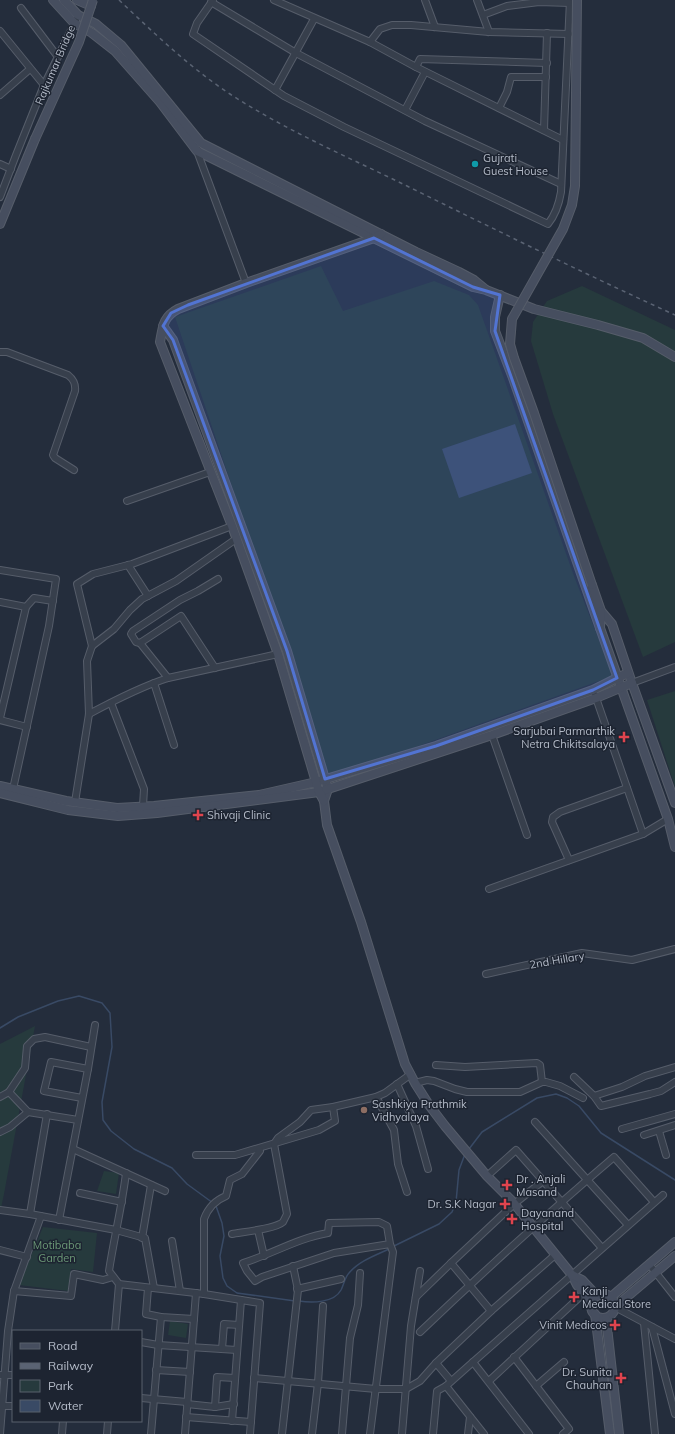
<svg xmlns="http://www.w3.org/2000/svg" width="675" height="1434" font-family="Mulish,sans-serif">
<style>
.green{fill:#263a3d}
.water{fill:#394a65}
.lines{fill:none;stroke-linecap:round;stroke-linejoin:round}
.stream{stroke:#394a65;stroke-width:1.5}
.street-casing{stroke:#565d6a;stroke-width:8}
.secondary-casing{stroke:#565d6a;stroke-width:10}
.street{stroke:#373f4c;stroke-width:6}
.secondary{stroke:#464e5f;stroke-width:8}
.rail{stroke:#5a6373;stroke-width:1.5;stroke-dasharray:4 4;stroke-linecap:butt}
.secondary-bridge-casing{stroke:#565d6a;stroke-width:10;stroke-linecap:butt}
.secondary-bridge{stroke:#464e5f;stroke-width:8}
.marked{fill:#5274d2;fill-opacity:0.2;stroke:#5274d2;stroke-width:3;stroke-linejoin:round}
.culture-dot{fill:#0f9aa8;stroke:#1d2431;stroke-width:1.5}
.health-dot{fill:#e0444e;stroke:#1d2431;stroke-width:1.5}
.education-dot{fill:#8d6e63;stroke:#1d2431;stroke-width:1.5}
.labels{text-anchor:middle;dominant-baseline:central;stroke-width:3;stroke-linejoin:round;paint-order:stroke}
.street-label{font-size:11px;fill:#b3bac7;stroke:#1d2431}
.poi-label{font-size:11px;fill:#b3bac7;stroke:#1d2431;text-anchor:start}
.park-label{font-size:11px;fill:#6b9876;stroke:#1d2431}
</style>
<rect width="100%" height="100%" fill="#242d3c"/>
<!-- green -->
<g class="green">
<path d="M321,266L343,311L434,281L469,295L478,305L574,576L613,676L330,778L175,317Z"/>
<path d="M582,286L675,330V642L643,657L553,414L531,341L533,322L547,301Z"/>
<path d="M675,691V787L647,700Z"/>
<path d="M35,1026L4,1194L0,1213V1044Z"/>
<path d="M104,1171L119,1173L116,1194L97,1191Z"/>
<path d="M43,1227L97,1233L93,1272L71,1269L68,1291L19,1285Z"/>
<path d="M170,1321L188,1324L186,1338L168,1335Z"/>
</g>
<!-- water -->
<path class="water" d="M515,424L532,473L459,498L442,449Z"/>
<g class="lines">
<!-- stream -->
<g class="stream">
<path d="M0,1028L18,1017L58,1001L79,996L102,1003L110,1013L112,1047L102,1102L103,1120L111,1131L134,1149L172,1168L187,1184L213,1203"/>
<path d="M469,1149L482,1132L537,1098L556,1094L567,1098L579,1106L601,1133L675,1180"/>
<path d="M216,1206L222,1223L224,1236L220,1256L223,1278L227,1286L237,1293L295,1301"/>
<path d="M392,1247L439,1224L452,1212L456,1202L459,1170L465,1154"/>
<path d="M299,1301C312,1303 334,1303 341,1290C344,1284 345,1277 349,1273C359,1261 376,1255 389,1249"/>
</g>
<!-- street casing -->
<g class="street-casing">
<g id="street">
<path d="M213,0L197,23L193,34L284,96L344,127L548,224C556,214 559,204 561,192L570,0"/>
<path d="M274,0L370,42L416,67L563,140"/>
<path d="M425,0L435,27"/>
<path d="M477,0L489,32"/>
<path d="M211,2L296,53L425,121L561,184"/>
<path d="M21,8L58,57"/>
<path d="M483,15L507,6L539,2L570,3"/>
<path d="M0,31L44,85"/>
<path d="M370,42L380,29L392,25H411L489,32L569,34"/>
<path d="M416,67L420,59L547,63"/>
<path d="M275,90L314,19"/>
<path d="M0,95L30,69"/>
<path d="M499,108L507,92L511,77H546"/>
<path d="M405,110L425,72"/>
<path d="M544,130L547,33"/>
<path d="M198,150L197,151L246,283"/>
<path d="M0,164L11,169"/>
<path d="M0,197L16,155L44,85L76,20"/>
<path d="M0,352H7L68,375C73,379 76,383 75,391L53,455L55,458L74,470"/>
<path d="M127,501L210,472"/>
<path d="M128,565L148,596"/>
<path d="M0,570L56,579L49,626L13,789"/>
<path d="M0,602L26,607"/>
<path d="M140,643L136,642L131,634L133,631L180,600L198,591L218,579"/>
<path d="M92,646L77,584L93,574L132,564L232,526"/>
<path d="M168,678L140,643L181,616L215,668"/>
<path d="M154,683L174,745"/>
<path d="M632,683L675,667"/>
<path d="M595,695L643,834"/>
<path d="M111,703L144,789L143,806"/>
<path d="M89,714C115,700 140,687 168,678L278,654"/>
<path d="M0,718L26,607L34,598L53,601"/>
<path d="M0,720L27,727"/>
<path d="M492,735L527,835"/>
<path d="M75,802L89,714L87,661L92,646L114,629L130,610L142,599L176,581L236,539"/>
<path d="M569,860L552,822L553,817L560,812L627,788"/>
<path d="M489,889L643,834L668,819"/>
<path d="M486,974L582,953L632,960L675,949"/>
<path d="M436,1065L465,1067L537,1063L540,1065L542,1082"/>
<path d="M574,1077L594,1096L601,1106L650,1094L661,1091L675,1082"/>
<path d="M415,1083L427,1080L434,1081L455,1089L467,1092H520L542,1082H546L560,1086L583,1098"/>
<path d="M397,1084L416,1126L428,1169"/>
<path d="M9,1092L25,1068L27,1046L34,1039L45,1037L91,1047"/>
<path d="M594,1096L622,1087L645,1076L675,1067"/>
<path d="M0,1097L9,1092L28,1112L78,1120"/>
<path d="M376,1097L394,1130L398,1164L407,1192"/>
<path d="M82,1098L44,1091L51,1062L88,1069"/>
<path d="M535,1122L628,1225"/>
<path d="M622,1129L675,1114"/>
<path d="M659,1131L666,1155"/>
<path d="M0,1132L10,1127L28,1112"/>
<path d="M644,1135L675,1125"/>
<path d="M73,1149L165,1191"/>
<path d="M196,1155H235L319,1130L335,1121L333,1107"/>
<path d="M126,1173C122,1206 114,1238 109,1271L119,1284L204,1294L260,1303L250,1434"/>
<path d="M487,1176L516,1150L602,1248"/>
<path d="M80,1193L122,1202"/>
<path d="M0,1210L30,1214L116,1230L145,1238L154,1288"/>
<path d="M30,1214L47,1114"/>
<path d="M59,1220L88,1069L95,1025"/>
<path d="M258,1230L264,1256"/>
<path d="M232,1234C243,1232 275,1229 283,1222C284,1220 286,1216 287,1214L274,1144L278,1138L300,1122L311,1110L333,1107L376,1097L385,1093L411,1074"/>
<path d="M142,1238L151,1185"/>
<path d="M172,1241L180,1291"/>
<path d="M0,1250L27,1257"/>
<path d="M649,1264L675,1297"/>
<path d="M148,1288L146,1314L161,1317L194,1319"/>
<path d="M297,1289L341,1279"/>
<path d="M14,1291L71,1296L74,1274L103,1280L113,1277"/>
<path d="M204,1294V1219C208,1208 216,1200 226,1196L230,1180L242,1174L260,1151L259,1149"/>
<path d="M416,1297L451,1263"/>
<path d="M615,1307L675,1339"/>
<path d="M491,1311L451,1263L514,1204L543,1181"/>
<path d="M644,1323L655,1434"/>
<path d="M652,1327L675,1414"/>
<path d="M115,1331L119,1284"/>
<path d="M420,1332C483,1272 548,1213 614,1157L654,1202"/>
<path d="M141,1342L158,1345L237,1350"/>
<path d="M222,1349L224,1324L239,1325"/>
<path d="M514,1357L569,1429L563,1434"/>
<path d="M473,1362L529,1434"/>
<path d="M156,1370L190,1372"/>
<path d="M0,1375H13"/>
<path d="M254,1378L376,1389H406L420,1381L436,1363"/>
<path d="M451,1381L436,1363L491,1311L555,1255"/>
<path d="M489,1381L583,1294"/>
<path d="M446,1386L484,1434"/>
<path d="M536,1386L564,1362"/>
<path d="M141,1398L187,1402"/>
<path d="M187,1404L215,1407L234,1404"/>
<path d="M2,1406H13"/>
<path d="M215,1407L217,1377L235,1378"/>
<path d="M186,1417L251,1422"/>
<path d="M232,1421L241,1300"/>
<path d="M0,1434L8,1331L14,1291L41,1216"/>
<path d="M62,1434L63,1421"/>
<path d="M107,1434L108,1421"/>
<path d="M151,1434L161,1317"/>
<path d="M185,1434L196,1293"/>
<path d="M282,1434L298,1290L293,1266"/>
<path d="M312,1434L318,1383L323,1306"/>
<path d="M342,1434L350,1338L358,1305L360,1273"/>
<path d="M370,1434L393,1252L390,1244L387,1226L379,1222L329,1223L328,1233C298,1238 272,1254 243,1263L247,1271L255,1281L262,1277L334,1253L390,1244"/>
<path d="M402,1434L411,1326L420,1271"/>
<path d="M433,1434L437,1391L446,1386L473,1362L663,1195"/>
<path d="M468,1434L470,1417"/>
</g>
</g>
<!-- secondary casing -->
<g class="secondary-casing">
<g id="secondary">
<path d="M53,0L74,23L92,33L115,51L160,102L197,151L473,287L486,290L534,309L598,325L643,338L675,357"/>
<path d="M64,0L78,15L96,24L121,45L201,143L416,252L459,272L474,280L485,289"/>
<path d="M77,0L91,6"/>
<path d="M0,224L35,139"/>
<path d="M500,295L495,317V331L513,378L600,628"/>
<path d="M163,326L173,340L287,651L328,789L324,801L327,825L361,922L405,1064L415,1083L429,1105L445,1126L487,1176L512,1201L572,1275L577,1285L592,1303"/>
<path d="M592,585L601,611L612,624L632,683L675,803"/>
<path d="M601,611L600,628L668,819L675,847"/>
<path d="M0,786L66,801L117,808L154,806L259,795L316,782L436,746L593,690L617,678L628,673"/>
<path d="M0,793L68,810L118,816L157,813L319,792L492,735L596,698L632,683"/>
<path d="M324,801L319,792L278,654L232,526L160,342C163,326 163,317 178,309L246,283L374,238L381,234"/>
<path d="M572,1275L582,1280L597,1296"/>
<circle cx="603" cy="1306" r="12"/>
<path d="M611,1297L675,1242"/>
<path d="M615,1307L675,1256"/>
<path d="M595,1314L610,1434"/>
<path d="M606,1318L619,1434"/>
</g>
</g>
<!-- street -->
<use href="#street" class="street"/>
<!-- secondary -->
<use href="#secondary" class="secondary"/>
<!-- rail -->
<path class="rail" d="M119,0C154,33 189,67 230,94C285,130 348,157 407,186C496,230 585,274 675,315"/>
<!-- secondary-bridge casing -->
<g class="secondary-bridge-casing">
<g id="secondary-bridge">
<path d="M577,0L575,186L572,205L563,229L512,319L510,344L514,358L534,413L592,585"/>
<path d="M35,139L79,42L93,0"/>
</g>
</g>
<!-- secondary-bridge -->
<use href="#secondary-bridge" class="secondary-bridge"/>
</g>
<!-- marked area -->
<path class="marked" d="M374,238L473,287L500,295L495,331L617,678L593,690L436,746L325,779L287,651L173,340L163,326L171,313L188,305Z"/>
<!-- markers -->
<circle class="culture-dot" cx="475" cy="164" r="4"/>
<g class="health-dot">
<path d="M622 731h4v4h4v4h-4v4h-4v-4h-4v-4h4z"/>
<path d="M196 809h4v4h4v4h-4v4h-4v-4h-4v-4h4z"/>
<path d="M505 1179h4v4h4v4h-4v4h-4v-4h-4v-4h4z"/>
<path d="M503 1198h4v4h4v4h-4v4h-4v-4h-4v-4h4z"/>
<path d="M510 1213h4v4h4v4h-4v4h-4v-4h-4v-4h4z"/>
<path d="M572 1291h4v4h4v4h-4v4h-4v-4h-4v-4h4z"/>
<path d="M613 1319h4v4h4v4h-4v4h-4v-4h-4v-4h4z"/>
<path d="M619 1372h4v4h4v4h-4v4h-4v-4h-4v-4h4z"/>
</g>
<circle class="education-dot" cx="364" cy="1110" r="4"/>
<g class="labels">
<!-- street labels -->
<g class="street-label">
<text transform="translate(55 65) rotate(-67)">Rajkumar Bridge</text>
<text transform="translate(557 960) rotate(-10)">2nd Hillary</text>
</g>
<!-- poi labels -->
<g class="poi-label">
<text x="483" y="158">Gujrati<tspan x="483" dy="13">Guest House</tspan></text>
<text x="615" y="731" text-anchor="end">Sarjubai Parmarthik<tspan x="615" dy="13">Netra Chikitsalaya</tspan></text>
<text x="207" y="815">Shivaji Clinic</text>
<text x="372" y="1104">Sashkiya Prathmik<tspan x="372" dy="13">Vidhyalaya</tspan></text>
<text x="516" y="1179">Dr . Anjali<tspan x="516" dy="13">Masand</tspan></text>
<text x="496" y="1204" text-anchor="end">Dr. S.K Nagar</text>
<text x="521" y="1213">Dayanand<tspan x="521" dy="13">Hospital</tspan></text>
<text x="582" y="1291">Kanji<tspan x="582" dy="13">Medical Store</tspan></text>
<text x="607" y="1325" text-anchor="end">Vinit Medicos</text>
<text x="612" y="1372" text-anchor="end">Dr. Sunita<tspan x="612" dy="13">Chauhan</tspan></text>
</g>
<!-- park labels -->
<g class="park-label">
<text x="57" y="1245">Motibaba<tspan x="57" dy="13">Garden</tspan></text>
</g>
</g>
<!-- legend -->
<rect x="12" y="1330" width="130" height="92" fill="#1d2431" stroke="#59606d"/>
<rect x="20" y="1343" width="20" height="6" fill="#464e5f" stroke="#59606d"/>
<text x="48" y="1350" font-size="12" fill="#b3bac7">Road</text>
<rect x="20" y="1363" width="20" height="6" fill="#5a6373" stroke="#59606d"/>
<text x="48" y="1370" font-size="12" fill="#b3bac7">Railway</text>
<rect x="20" y="1380" width="20" height="12" fill="#263a3d" stroke="#59606d"/>
<text x="48" y="1390" font-size="12" fill="#b3bac7">Park</text>
<rect x="20" y="1400" width="20" height="12" fill="#394a65" stroke="#59606d"/>
<text x="48" y="1410" font-size="12" fill="#b3bac7">Water</text>
</svg>
